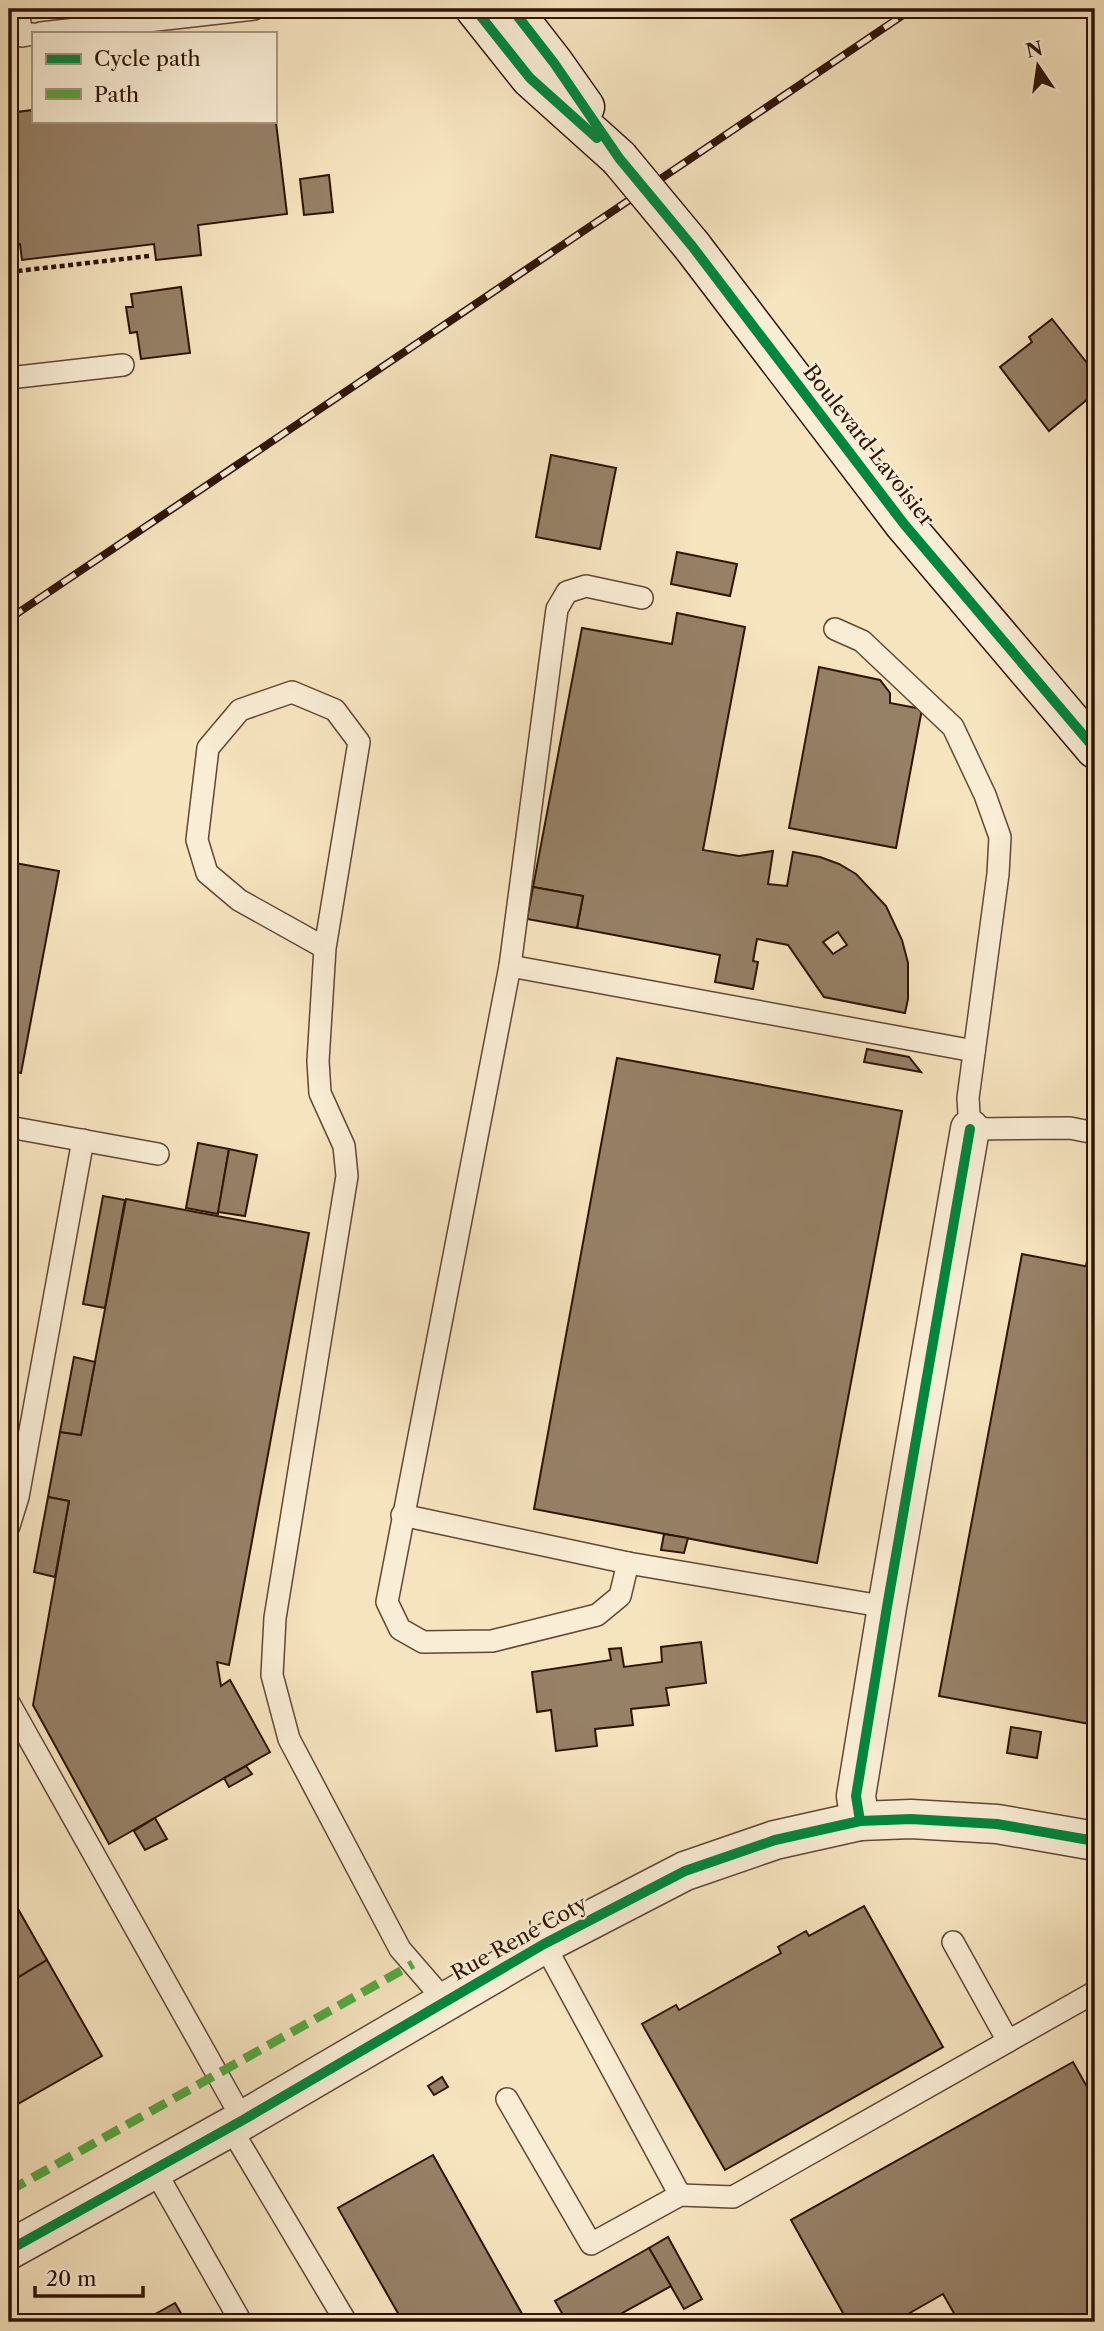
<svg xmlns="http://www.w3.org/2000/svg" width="1104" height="2331" font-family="'Libre Caslon Text',serif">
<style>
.building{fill:#968066;stroke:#2f1305;stroke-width:2;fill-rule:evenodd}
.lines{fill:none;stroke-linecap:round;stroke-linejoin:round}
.service-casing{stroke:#614734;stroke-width:24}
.minor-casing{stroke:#614734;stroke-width:41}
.secondary-casing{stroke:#2f1305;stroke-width:41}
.path{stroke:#2f1305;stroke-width:4.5;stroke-dasharray:5 3.5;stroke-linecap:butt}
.service{stroke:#f9edd5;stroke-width:21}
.minor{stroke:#f9edd5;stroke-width:38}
.secondary{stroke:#f9edd5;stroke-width:38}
.rail-casing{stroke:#2f1305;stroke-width:8}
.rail{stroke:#f9edd5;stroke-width:5;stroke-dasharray:16;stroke-linecap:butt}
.secondary-bridge-casing{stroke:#2f1305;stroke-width:41;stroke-linecap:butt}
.secondary-bridge{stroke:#f9edd5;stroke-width:38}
.quiet{stroke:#54a840;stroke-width:9;stroke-dasharray:18 9;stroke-linecap:butt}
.cycleway-casing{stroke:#f9edd5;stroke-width:15}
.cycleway{stroke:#00873e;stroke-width:10}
.labels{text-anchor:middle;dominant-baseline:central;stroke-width:5;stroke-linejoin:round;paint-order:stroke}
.street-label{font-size:21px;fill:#2f1305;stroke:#f9edd5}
</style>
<rect width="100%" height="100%" fill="#f6e4bf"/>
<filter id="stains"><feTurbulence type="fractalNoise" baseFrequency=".00286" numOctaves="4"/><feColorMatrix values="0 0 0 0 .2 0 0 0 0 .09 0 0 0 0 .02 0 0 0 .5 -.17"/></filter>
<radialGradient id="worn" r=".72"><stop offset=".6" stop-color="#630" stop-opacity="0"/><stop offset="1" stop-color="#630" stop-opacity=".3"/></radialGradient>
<!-- building -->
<g class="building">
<path d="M33,110V121H275V114L287,214L198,225L201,255L156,260L154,244L22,260L20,244L9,245V113Z"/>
<path d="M329,175L333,212L304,215L300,179Z"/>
<path d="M9,279H11L14,301H9Z"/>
<path d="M181,287L190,353L141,359L137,332L130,333L126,307H133L131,294Z"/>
<path d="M1052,319L1095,373V393L1049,431L1000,367L1032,342L1029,337Z"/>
<path d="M551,455L616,468L600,549L536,537Z"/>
<path d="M677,552L737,564L730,596L671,584Z"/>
<path d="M677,613L745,627L703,850L739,856L773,851L768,884L787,886L793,852L820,857L839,864L856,874L886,906L902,940L908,963V999L905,1013L824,997L788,945L757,939L753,961L758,962L753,989L715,982L720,955L577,928L583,896L533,887L582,628L672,644ZM838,932L847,945L833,954L823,942Z"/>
<path d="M819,667L880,680L890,693V703L922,709L896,848L789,828Z"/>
<path d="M15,863L59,871L21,1073L9,1070V899Z"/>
<path d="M533,887L583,896L577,928L527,919Z"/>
<path d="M867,1049L909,1057L921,1072L864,1062Z"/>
<path d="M617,1058L902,1111L817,1563L534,1509Z"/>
<path d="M198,1143L229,1149L218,1214L186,1208Z"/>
<path d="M229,1149L257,1155L245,1216L218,1212Z"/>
<path d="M103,1196L125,1200L105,1308L83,1304Z"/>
<path d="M126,1199L309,1233L229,1665L217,1662L221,1686L230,1680L270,1752L109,1844L33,1705L69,1501L48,1497L60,1432L81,1435Z"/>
<path d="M1095,1221V1268L1086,1266Z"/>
<path d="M1022,1254L1095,1268V1725L939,1696Z"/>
<path d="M74,1357L95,1362L81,1435L60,1432Z"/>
<path d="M48,1497L69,1501L55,1577L34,1572Z"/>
<path d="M664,1534L688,1538L684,1553L661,1550Z"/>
<path d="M701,1642L706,1683L666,1688L669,1705L631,1709L633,1725L595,1729L597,1746L556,1751L551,1710L537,1712L532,1672L611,1660L609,1649L621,1648L624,1667L662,1662L661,1647Z"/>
<path d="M1011,1727L1041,1732L1037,1758L1007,1753Z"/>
<path d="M246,1766L252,1774L229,1787L224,1778Z"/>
<path d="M155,1818L167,1839L145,1850L134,1831Z"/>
<path d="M9,1893L47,1960L9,1983Z"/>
<path d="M864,1906L943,2047L725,2170L642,2024L676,2005L679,2010L781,1953L778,1947L806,1931L809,1936Z"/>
<path d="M47,1960L102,2056L9,2109V1983Z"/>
<path d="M1073,2062L1095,2101V2322H959L943,2294L894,2322H848L791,2220Z"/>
<path d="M442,2077L448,2087L434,2095L428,2086Z"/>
<path d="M433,2155L526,2321L523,2322H403L338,2208Z"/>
<path d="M668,2237L702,2299L684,2309L649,2248Z"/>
<path d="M649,2248L671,2286L606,2322H567L555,2301Z"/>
<path d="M175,2303L186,2322H141Z"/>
</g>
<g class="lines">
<!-- service casing -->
<g class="service-casing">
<g id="service">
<path d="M18,9L22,36L33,34"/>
<path d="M41,33L254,9"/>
<path d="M9,378L123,365"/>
<path d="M835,629L862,641L953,727L985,795L1000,837L998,874L968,1098L970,1129L1070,1128L1095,1133"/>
<path d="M325,948L239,900L207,873L197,840L208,748L240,710L292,692L335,710L359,742L325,948L318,1061L320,1093L344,1146L347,1176L275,1618L272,1675L289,1739L400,1949L445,2001"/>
<path d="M510,966L974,1051"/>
<path d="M9,1127L158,1154"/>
<path d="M402,1515L628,1563L887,1607"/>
<path d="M9,1526L18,1497L83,1140"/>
<path d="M628,1563L620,1596L597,1615L492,1641L423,1642L400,1629L387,1602L510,966L557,609L567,592L586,586L642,598"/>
<path d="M9,1703L243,2120"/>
<path d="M953,1942L1008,2041"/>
<path d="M544,1944L680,2195"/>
<path d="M507,2099L591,2244L680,2195L733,2197L1095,1992"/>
<path d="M230,2127L346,2322"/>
<path d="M154,2169L241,2322"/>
</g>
</g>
<!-- minor casing -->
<g class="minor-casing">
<g id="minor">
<path d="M860,1821L856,1796L887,1607L970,1129"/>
<path d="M9,2250L243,2120L544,1944L685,1871L775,1840L860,1821L911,1819L997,1824L1095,1841"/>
</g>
</g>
<!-- secondary casing -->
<g class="secondary-casing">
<g id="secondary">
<path d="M475,9L530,78L619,158"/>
<path d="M512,9L554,63L585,107"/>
<path d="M692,246L904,524L1095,749"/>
</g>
</g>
<!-- path -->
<path class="path" d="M9,272L149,256"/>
<!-- service -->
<use href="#service" class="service"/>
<!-- minor -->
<use href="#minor" class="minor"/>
<!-- secondary -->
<use href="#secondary" class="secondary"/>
<!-- rail casing -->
<g class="rail-casing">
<path id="rail" d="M9,619L912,9"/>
</g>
<!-- rail -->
<use href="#rail" class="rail"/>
<!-- secondary-bridge casing -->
<g class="secondary-bridge-casing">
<path id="secondary-bridge" d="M619,158L692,246"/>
</g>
<!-- secondary-bridge -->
<use href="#secondary-bridge" class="secondary-bridge"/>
<!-- quiet -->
<path class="quiet" d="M9,2191L413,1964"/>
<!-- cycleway casing -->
<g class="cycleway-casing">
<g id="cycleway">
<path d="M475,9L530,78L597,138"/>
<path d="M512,9L554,63L619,158L692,246L904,524L1095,749"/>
<path d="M860,1821L856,1796L887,1607L970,1129"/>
<path d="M9,2250L243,2120L544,1944L685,1871L775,1840L860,1821L911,1819L997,1824L1095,1841"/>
</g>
</g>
<!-- cycleway -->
<use href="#cycleway" class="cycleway"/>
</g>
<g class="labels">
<!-- street labels -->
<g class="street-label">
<text transform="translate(869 445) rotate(52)">Boulevard Lavoisier</text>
<text transform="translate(519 1938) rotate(-29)">Rue René Coty</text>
</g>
</g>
<!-- margin -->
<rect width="1104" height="2331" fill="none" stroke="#f6e4bf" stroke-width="35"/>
<rect x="10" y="10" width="1083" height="2310" fill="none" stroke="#2f1305" stroke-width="3.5"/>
<rect x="18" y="18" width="1069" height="2296" fill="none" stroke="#2f1305" stroke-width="2"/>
<!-- legend -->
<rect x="32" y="32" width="245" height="91" fill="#f9edd5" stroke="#a89682" stroke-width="2"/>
<rect x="46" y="54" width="35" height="10" fill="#00873e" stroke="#a89682" stroke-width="2"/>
<text x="94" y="66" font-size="21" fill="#2f1305">Cycle path</text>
<rect x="46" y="89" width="35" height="10" fill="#54a840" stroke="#a89682" stroke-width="2"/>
<text x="94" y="102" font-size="21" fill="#2f1305">Path</text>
<!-- north arrow -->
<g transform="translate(1038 66) rotate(347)" stroke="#f9edd5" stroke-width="5" paint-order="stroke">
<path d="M0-5L12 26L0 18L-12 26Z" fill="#2f1305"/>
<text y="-10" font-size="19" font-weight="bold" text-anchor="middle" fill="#2f1305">N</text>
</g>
<!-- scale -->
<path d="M35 2286v10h108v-10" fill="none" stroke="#2f1305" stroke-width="3.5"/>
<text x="46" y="2286" font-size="21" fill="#2f1305" stroke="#f9edd5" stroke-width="5" paint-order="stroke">20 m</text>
<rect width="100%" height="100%" filter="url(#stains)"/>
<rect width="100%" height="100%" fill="url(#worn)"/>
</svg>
